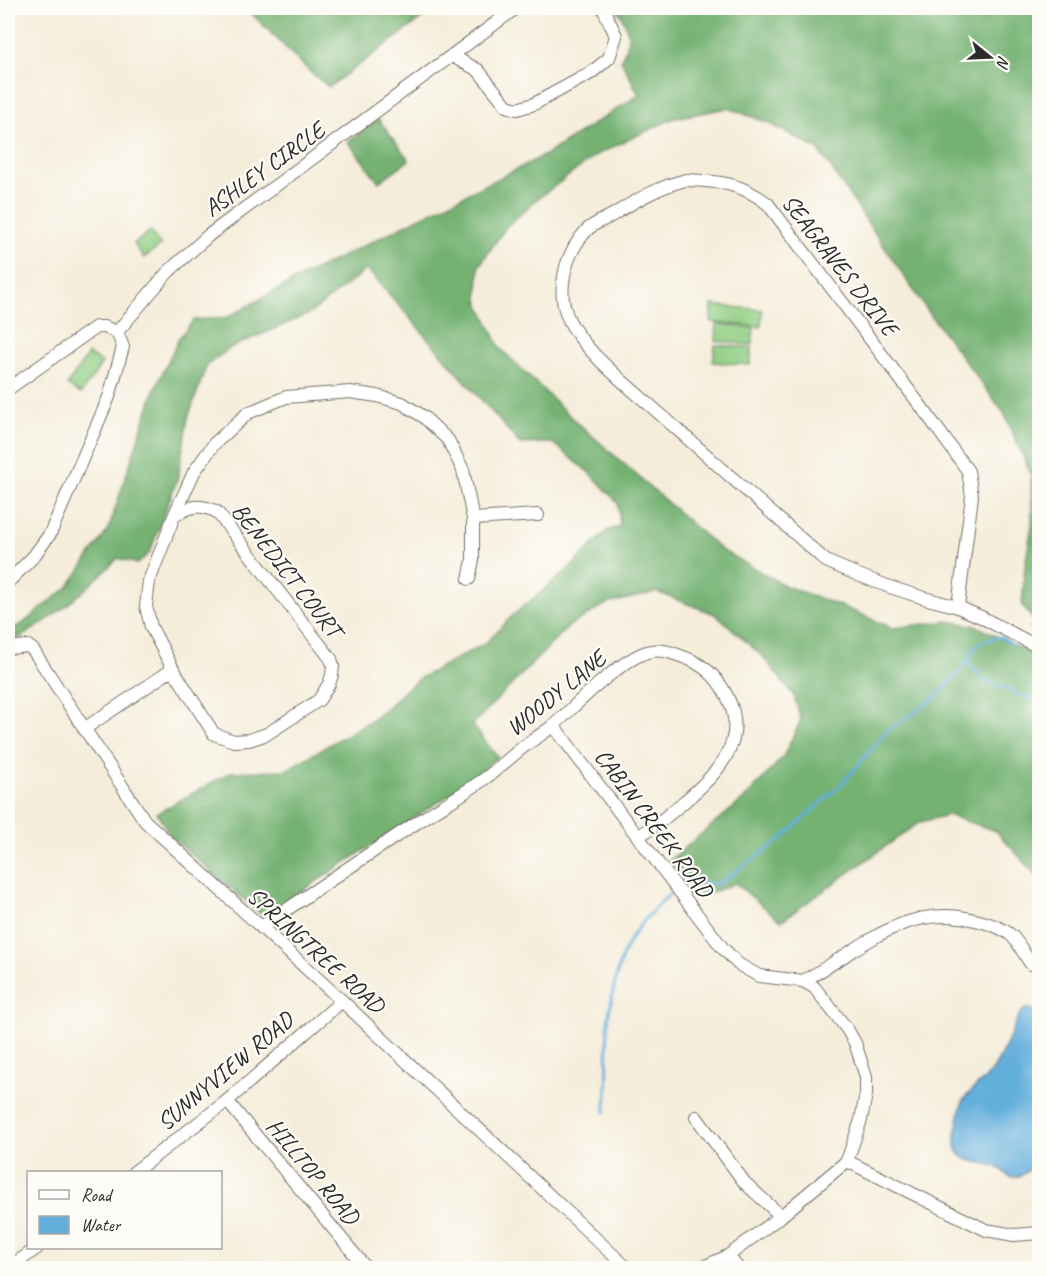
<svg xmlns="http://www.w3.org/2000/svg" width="1047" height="1276" font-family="Caveat,sans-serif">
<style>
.green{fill:#92cf85;stroke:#5e7d58;stroke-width:1.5}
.forest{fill:#75b272;stroke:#506e4e;stroke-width:1.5}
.water{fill:#63afdc;stroke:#476d84;stroke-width:1.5}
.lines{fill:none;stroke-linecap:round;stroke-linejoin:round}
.stream{stroke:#63afdc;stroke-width:3}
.minor-casing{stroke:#726f68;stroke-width:14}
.minor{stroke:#fff;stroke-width:12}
.labels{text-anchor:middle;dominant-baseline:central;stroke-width:4.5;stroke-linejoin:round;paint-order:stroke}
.street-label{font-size:24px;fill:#2b2b2b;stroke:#fdfcf7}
</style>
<rect width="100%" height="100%" fill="#fdfcf7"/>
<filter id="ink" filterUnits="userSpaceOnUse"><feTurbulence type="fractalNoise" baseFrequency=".0167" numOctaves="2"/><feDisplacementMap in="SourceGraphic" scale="12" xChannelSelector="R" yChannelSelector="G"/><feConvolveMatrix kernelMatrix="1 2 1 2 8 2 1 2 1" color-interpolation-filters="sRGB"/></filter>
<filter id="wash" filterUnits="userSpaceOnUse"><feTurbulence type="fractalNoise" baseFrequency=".008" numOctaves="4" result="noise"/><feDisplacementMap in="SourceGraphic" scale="24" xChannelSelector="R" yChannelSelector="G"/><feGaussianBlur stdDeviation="1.35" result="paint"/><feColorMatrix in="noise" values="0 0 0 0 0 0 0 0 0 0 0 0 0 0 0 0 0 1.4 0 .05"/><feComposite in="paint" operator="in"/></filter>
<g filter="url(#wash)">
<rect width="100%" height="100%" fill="#f5edda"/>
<!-- green -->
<g class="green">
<path d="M150,231L161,245L144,258L134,244Z"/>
<path d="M712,305L762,310L761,327L711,322Z"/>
<path d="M717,324L754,328L752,345L716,341Z"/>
<path d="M715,345L752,348L750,365L713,362Z"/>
<path d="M88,354L102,363L81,394L67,385Z"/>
</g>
<!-- forest -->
<g class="forest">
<path d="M254,8H436L329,87L311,73L252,14Z"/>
<path d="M617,8H1039V628L1022,605L1025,565L1032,525L1031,475L1004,413L931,316L818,149L766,122L728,108L674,118L598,154L536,200L506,227L479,266L478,300L500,348L571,417L721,550L786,586L843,607L893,628L948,621L977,626L1039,658V878L996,831L948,815L920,822L781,921L735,883L701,897L670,860L745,798L783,757L801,720L794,696L764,658L717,615L657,592L606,604L569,626L472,725L498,757L457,790L263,916L171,837L157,813L231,772L286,770L375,718L418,679L486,643L512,616L571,567L607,531L620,526L618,503L593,476L553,443L520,444L367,269L309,314L232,347L207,365L188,418L178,477L150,552L137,564L118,558C84,592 51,622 8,644V631L22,624L69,586L108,530L154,391L179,338L194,320L228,317L293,281L545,155L639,95L621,60C632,37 629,29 617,8Z"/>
<path d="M378,119L409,160L379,182L348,142Z"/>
</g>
<!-- water -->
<path class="water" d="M1027,1008L1039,1012V1158C1033,1166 1025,1176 1014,1177C1006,1177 1005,1172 999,1168C986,1160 960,1166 956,1146C955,1137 959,1109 963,1101C970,1089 984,1082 992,1071C1004,1053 1012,1032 1020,1013Z"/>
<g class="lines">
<!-- stream -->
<g class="stream">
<path d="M1030,627L1040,621"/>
<path d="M967,662L983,679L1040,703"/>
<path d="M682,882L687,877L701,883L718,884L779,841L842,784L886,732L924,706L939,694L958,674L978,644L993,638L1001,637L1012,644"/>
<path d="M605,1112C610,1083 606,1054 608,1025C608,1016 610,1007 612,998C620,947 633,928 671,893"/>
</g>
</g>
</g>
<g filter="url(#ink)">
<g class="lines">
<!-- minor casing -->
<g class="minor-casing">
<g id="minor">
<path d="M452,56L478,70L507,106L517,109L534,104L591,73L609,58L616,36L603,8"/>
<path d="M686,180C718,181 742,183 768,204L926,413L968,471L972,496L958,607C912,596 869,581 826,561C770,512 715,463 660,414C632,389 585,353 569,320C555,292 565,254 586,231C591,225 601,221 609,217C634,202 657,187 686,180Z"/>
<path d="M117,332L168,272L209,235L516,8"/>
<path d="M8,389L96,327H104L117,332L123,347L109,397L50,534L33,557L8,582"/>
<path d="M174,516C190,506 200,503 217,512L331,659L333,666L332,675L329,684L319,700L267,734L249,740L234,741L214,734L173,669L151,627L146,606L149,581L174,516L194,472L214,444L248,413L286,397L350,392L377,396L402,403L424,417L448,440L463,470L473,519V560L469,579"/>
<path d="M473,519L538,515"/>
<path d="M958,607L981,617L1040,648"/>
<path d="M8,648L28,646L33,650L145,821L342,1001L627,1268"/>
<path d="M553,725L721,946L738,964L759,976L803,981L814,987L847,1029L855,1043L866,1077V1094L861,1120L847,1161L781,1216L728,1256L701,1268"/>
<path d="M84,729L173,669"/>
<path d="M261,927C316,890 371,852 427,816C444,805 463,794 480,782C495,772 508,759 522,748C533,739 545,733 555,724C578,703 619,661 647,652C662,647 678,655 691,660C709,669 719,680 728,698C749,743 716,774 685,801C669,814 656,827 638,836"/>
<path d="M803,981C859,951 906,901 975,920C988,923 1004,928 1013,937C1020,945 1025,956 1031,964"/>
<path d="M227,1101L366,1268"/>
<path d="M696,1117L745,1183L781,1216"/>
<path d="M847,1161L986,1230L1014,1235L1040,1233"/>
<path d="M134,1172L227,1101L342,1001"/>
<path d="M728,1256L738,1268"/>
<path d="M9,1268L37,1248"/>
</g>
</g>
<!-- minor -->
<use href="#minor" class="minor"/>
</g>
</g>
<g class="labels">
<!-- street labels -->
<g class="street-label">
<text transform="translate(264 169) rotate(-36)">ASHLEY CIRCLE</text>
<text transform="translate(840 265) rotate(52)">SEAGRAVES DRIVE</text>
<text transform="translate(287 570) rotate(52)">BENEDICT COURT</text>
<text transform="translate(556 693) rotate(-39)">WOODY LANE</text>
<text transform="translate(654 823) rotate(53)">CABIN CREEK ROAD</text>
<text transform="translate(316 950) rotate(42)">SPRINGTREE ROAD</text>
<text transform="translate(225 1071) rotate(-40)">SUNNYVIEW ROAD</text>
<text transform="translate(313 1171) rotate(50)">HILLTOP ROAD</text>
</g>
</g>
<!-- margin -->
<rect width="1047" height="1276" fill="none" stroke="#fdfcf7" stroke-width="30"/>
<!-- legend -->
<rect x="27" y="1171" width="195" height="78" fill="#fdfcf7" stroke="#a9a8a5" stroke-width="1.5"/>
<rect x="39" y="1190" width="30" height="9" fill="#ffffff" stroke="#a9a8a5" stroke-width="1.5"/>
<text x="81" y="1201" font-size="18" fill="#2b2b2b">Road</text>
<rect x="39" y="1216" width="30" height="18" fill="#63afdc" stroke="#a9a8a5" stroke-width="1.5"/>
<text x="81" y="1231" font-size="18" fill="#2b2b2b">Water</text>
<!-- north arrow -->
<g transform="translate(990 57) rotate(108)" stroke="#fdfcf7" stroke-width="4.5" paint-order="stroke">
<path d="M0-4.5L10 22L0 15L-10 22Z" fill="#2b2b2b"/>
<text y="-9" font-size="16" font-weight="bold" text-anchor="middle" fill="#2b2b2b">N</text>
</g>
</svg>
